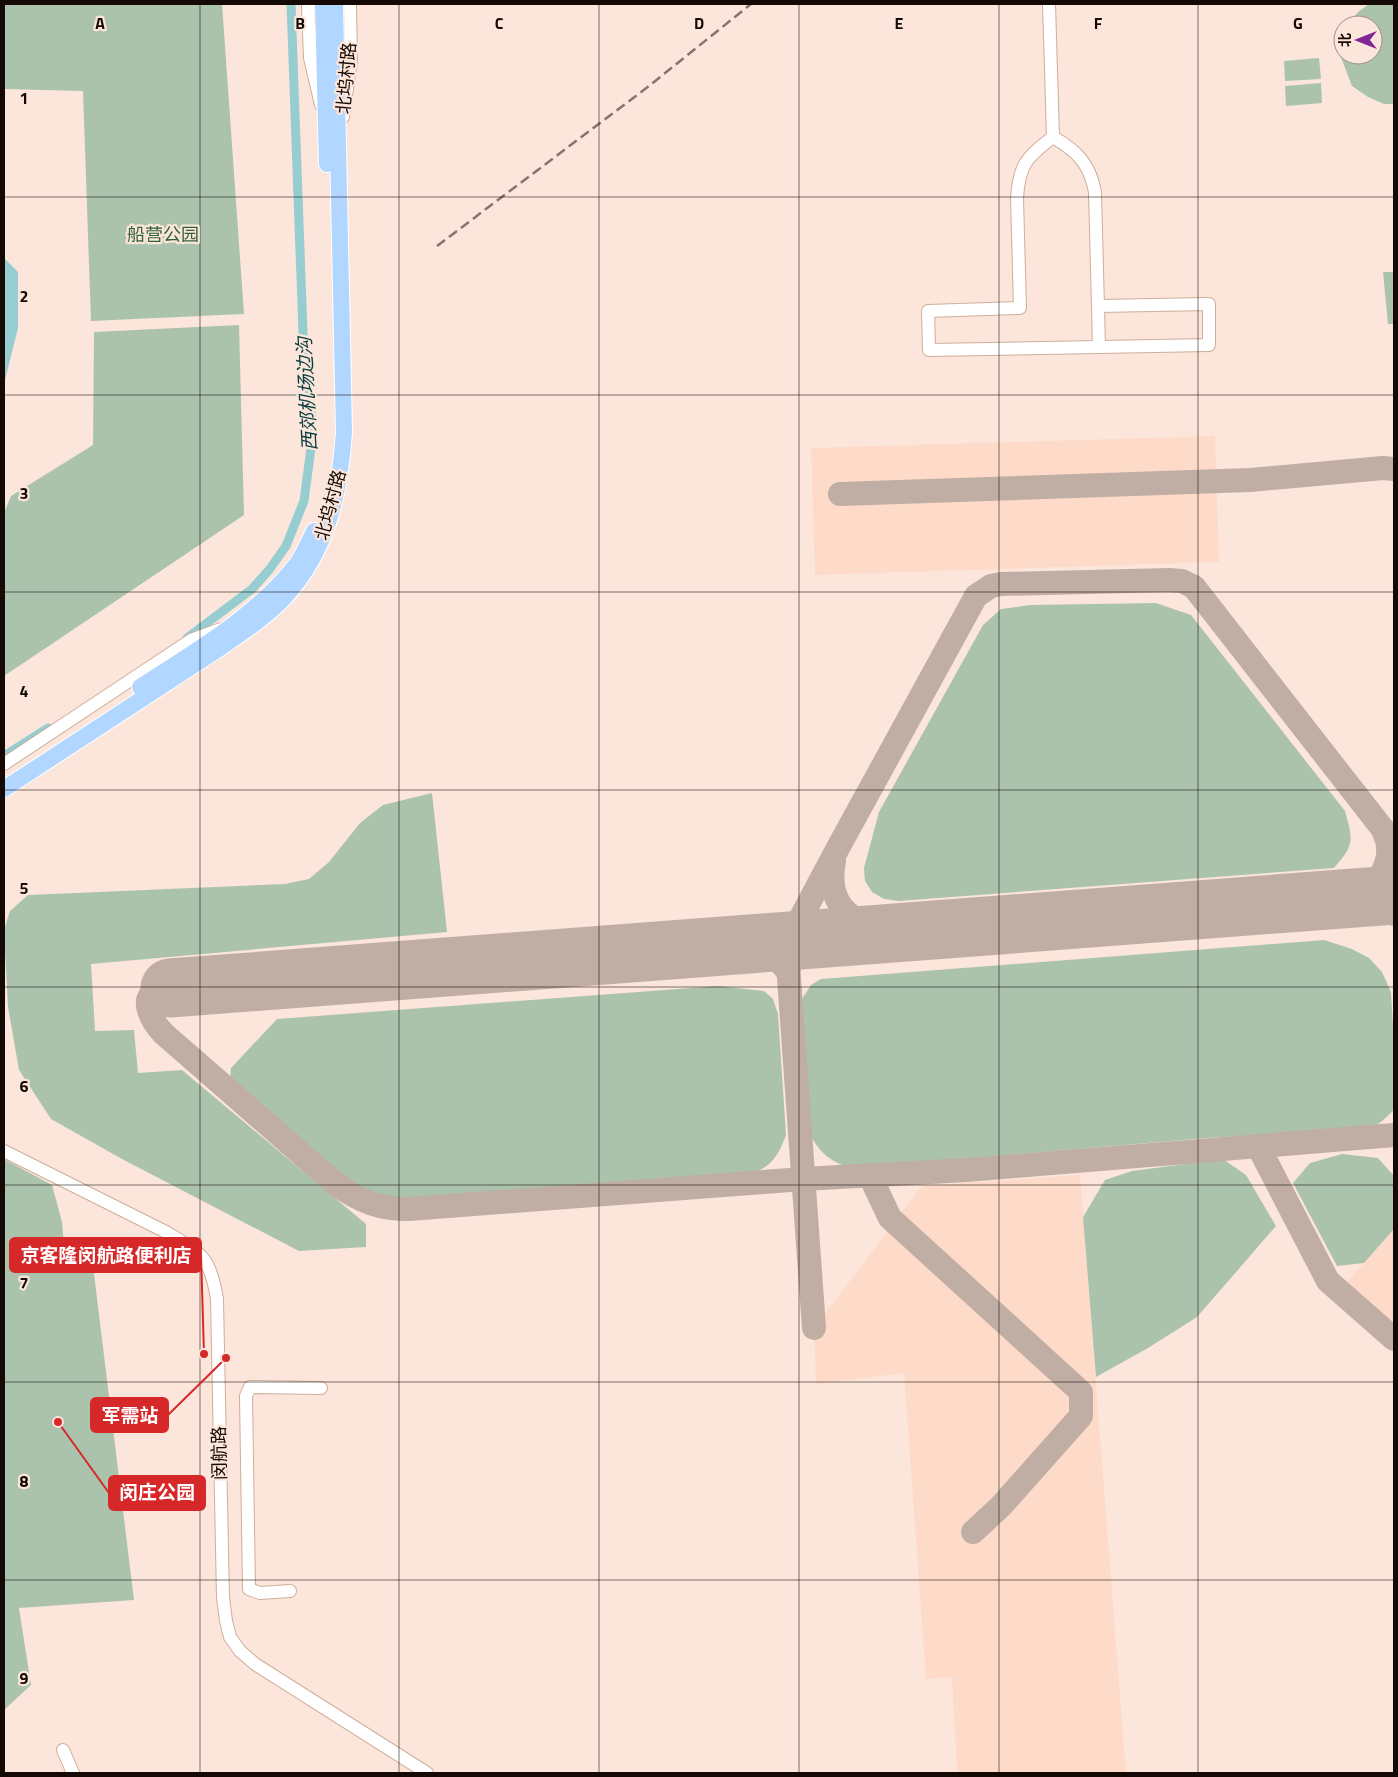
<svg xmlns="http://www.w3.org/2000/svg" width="1398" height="1777" font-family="'Titillium Web','Noto Sans SC',sans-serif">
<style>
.built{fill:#fddbc8}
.green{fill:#abc3ad}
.water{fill:#96cdd1}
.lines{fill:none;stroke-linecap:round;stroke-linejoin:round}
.canal{stroke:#96cdd1;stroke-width:9}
.taxiway{stroke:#c0ada4;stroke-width:24}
.runway{stroke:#c0ada4;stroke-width:59}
.minor-casing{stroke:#cfad9a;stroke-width:14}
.major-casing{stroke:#fff;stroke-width:18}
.minor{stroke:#fff;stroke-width:12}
.major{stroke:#b1d6ff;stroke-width:16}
.rail{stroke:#84746c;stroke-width:2.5;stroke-dasharray:10 5;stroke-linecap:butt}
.grid{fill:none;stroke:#140904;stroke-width:1;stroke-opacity:0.55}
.labels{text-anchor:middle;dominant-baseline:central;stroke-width:4.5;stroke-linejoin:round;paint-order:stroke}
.street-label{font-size:18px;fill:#140904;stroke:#fce6db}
.park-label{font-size:18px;fill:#316338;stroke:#fce6db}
.water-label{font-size:19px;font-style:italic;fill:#083d40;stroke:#fce6db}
.grid-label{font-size:16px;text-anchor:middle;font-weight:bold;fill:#140904;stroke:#fce6db;stroke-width:4.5;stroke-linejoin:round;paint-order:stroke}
.leader{fill:none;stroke:#d62828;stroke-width:2}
.callout-dot{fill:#d62828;stroke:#fce6db;stroke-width:2}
.callout{fill:#d62828;stroke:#d62828;stroke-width:2}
.callout-label{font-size:19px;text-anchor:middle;font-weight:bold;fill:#fff}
</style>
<rect width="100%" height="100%" fill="#fce6db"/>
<!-- built -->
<g class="built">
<path d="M1215,436L1219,562L815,575L811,448Z"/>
<path d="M1080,1175L1126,1773H957L952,1677L926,1679L904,1373L816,1384L814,1328L922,1186Z"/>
<path d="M1394,1230V1353L1333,1297Z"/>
</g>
<!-- green -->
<g class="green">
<path d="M4,4H222L244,314L91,321L83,91L4,89Z"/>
<path d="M1369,4H1394V104H1384L1368,97L1352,86L1339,52L1343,34V55H1373V25H1348L1358,12Z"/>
<path d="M1319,58L1321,79L1285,81L1284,61Z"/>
<path d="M1321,83L1322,103L1286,106L1285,86Z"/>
<path d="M1383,272H1394V324H1388Z"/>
<path d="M239,325L244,515L4,676V513L11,496L93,445L94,332Z"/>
<path d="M1156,603L1191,615L1345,811C1353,841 1355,844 1334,868L899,901L884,899L872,892L865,881L864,868L879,812L983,625L1001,609L1030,605Z"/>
<path d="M432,793L447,932L91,964L95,1031L134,1030L138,1073L182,1070L366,1224V1247L299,1251L122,1159L51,1119L19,1070L8,1007L4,930L10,911L28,895L285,884L309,879L329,862L360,823L383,805Z"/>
<path d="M1324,940L1352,949L1369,958L1382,972L1391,992L1394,1046V1110L1381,1122L1368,1129L1207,1138L852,1168C830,1163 817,1150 808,1130L798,1005L811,985L821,979Z"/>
<path d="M718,986L764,991L773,999L778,1014L786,1135C777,1160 768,1170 741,1177L407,1202C384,1198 364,1192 343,1181L233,1086L230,1080L231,1068L277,1019Z"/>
<path d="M1342,1154L1378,1158L1394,1176V1229L1364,1263L1337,1266L1293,1183L1310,1163Z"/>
<path d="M4,1159L52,1185L62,1222L64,1244L90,1241L134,1600L19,1608L31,1685L4,1710Z"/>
<path d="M1223,1159L1246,1175L1276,1226L1197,1317L1148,1348L1096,1377L1083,1217L1105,1180L1132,1171Z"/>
</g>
<!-- water -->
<path class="water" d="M4,258L18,272V328L4,384Z"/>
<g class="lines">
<!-- canal -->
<g class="canal">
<path d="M187,638L252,589L269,570L286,546L304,501L311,448V410L304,360L291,4"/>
<path d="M4,756L48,728"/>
</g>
<!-- taxiway -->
<g class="taxiway">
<path d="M840,494L1250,480L1383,468L1394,469"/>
<path d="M1384,832C1397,860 1378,888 1352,898C1369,899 1381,902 1394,914"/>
<path d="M834,861C826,904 848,919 884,933"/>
<path d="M750,943C767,950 778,958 788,972C792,952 805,947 822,938"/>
<path d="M170,988C166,988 161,988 158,990C136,998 155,1025 164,1034L337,1185C362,1202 379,1209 409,1209L803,1179L967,1170L1394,1135"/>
<path d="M1258,1146L1328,1281L1394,1339"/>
<path d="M870,1176L890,1218L1081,1392V1416L1001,1506L973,1532"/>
<path d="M814,1328L787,950L789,940L839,846L976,596L991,586L1001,584L1169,580L1182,581L1194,587L1382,828L1390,838L1394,850"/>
</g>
<!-- runway -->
<path class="runway" d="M170,988L1394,895"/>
<!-- minor casing -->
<g class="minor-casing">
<g id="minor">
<path d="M308,4L310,58L321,105"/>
<path d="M1049,4L1053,137"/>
<path d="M343,117L351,60L350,4"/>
<path d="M1053,137C1027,157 1019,164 1017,198L1020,308L928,311L929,350L1209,345V304L1098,306"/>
<path d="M1053,137C1077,151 1090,164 1095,192L1099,347"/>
<path d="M4,764L191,640L221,629"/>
<path d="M4,1151L166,1232C202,1254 210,1256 217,1299L223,1598L226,1621L230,1637L240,1651L255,1664L427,1773"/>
<path d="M290,1591L260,1593L249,1589L246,1396L250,1387L321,1388"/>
<path d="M63,1750L73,1773"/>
</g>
</g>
<!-- major casing -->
<g class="major-casing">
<g id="major">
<path d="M323,4L327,164"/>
<path d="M140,687C195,651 255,617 296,565C303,555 309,542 314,531"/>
<path d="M4,789L217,650C240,634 265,618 284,598C327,552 340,493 344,432L335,4"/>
</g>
</g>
<!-- minor -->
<use href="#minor" class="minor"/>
<!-- major -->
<use href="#major" class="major"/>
<!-- rail -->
<path class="rail" d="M437,246L649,86L751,4"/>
</g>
<!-- grid -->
<path class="grid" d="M200,4V1773M399,4V1773M599,4V1773M799,4V1773M999,4V1773M1198,4V1773M4,197H1394M4,395H1394M4,592H1394M4,790H1394M4,987H1394M4,1185H1394M4,1382H1394M4,1580H1394"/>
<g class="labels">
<!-- street labels -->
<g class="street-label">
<text transform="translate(346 78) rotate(-85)">北坞村路</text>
<text transform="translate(330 505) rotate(-75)">北坞村路</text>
<text transform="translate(219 1453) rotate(-91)">闵航路</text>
</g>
<!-- park labels -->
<g class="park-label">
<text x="163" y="234">船营公园</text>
</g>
<!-- water labels -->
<g class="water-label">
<text transform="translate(306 394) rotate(-93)">西郊机场边沟</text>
</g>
</g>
<g class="grid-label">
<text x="100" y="29">A</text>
<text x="300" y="29">B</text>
<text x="499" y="29">C</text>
<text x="699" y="29">D</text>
<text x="899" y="29">E</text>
<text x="1098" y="29">F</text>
<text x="1298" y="29">G</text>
<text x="24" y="104">1</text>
<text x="24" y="302">2</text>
<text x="24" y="499">3</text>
<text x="24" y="697">4</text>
<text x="24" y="894">5</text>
<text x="24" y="1092">6</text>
<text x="24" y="1289">7</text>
<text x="24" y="1487">8</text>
<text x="24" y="1684">9</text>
</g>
<!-- callouts -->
<path class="leader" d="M204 1354L201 1255M226 1358L168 1415M58 1422L109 1493"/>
<g class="callout-dot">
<circle cx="204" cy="1354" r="5"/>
<circle cx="226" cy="1358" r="5"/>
<circle cx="58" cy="1422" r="5"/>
</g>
<g class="callout">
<rect x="10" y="1238" width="191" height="34" rx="5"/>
<rect x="91" y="1398" width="77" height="34" rx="5"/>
<rect x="109" y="1476" width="96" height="34" rx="5"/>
</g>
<g class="callout-label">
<text x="106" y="1262">京客隆闵航路便利店</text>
<text x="130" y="1422">军需站</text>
<text x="157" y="1499">闵庄公园</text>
</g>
<!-- border -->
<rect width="1398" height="1777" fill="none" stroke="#140904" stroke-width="10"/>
<!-- north arrow -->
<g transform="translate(1358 40) rotate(270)"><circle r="24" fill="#fce6db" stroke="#9f8e85"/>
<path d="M0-4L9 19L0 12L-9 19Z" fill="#802795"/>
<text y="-8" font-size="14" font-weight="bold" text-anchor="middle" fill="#140904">北</text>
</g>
</svg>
